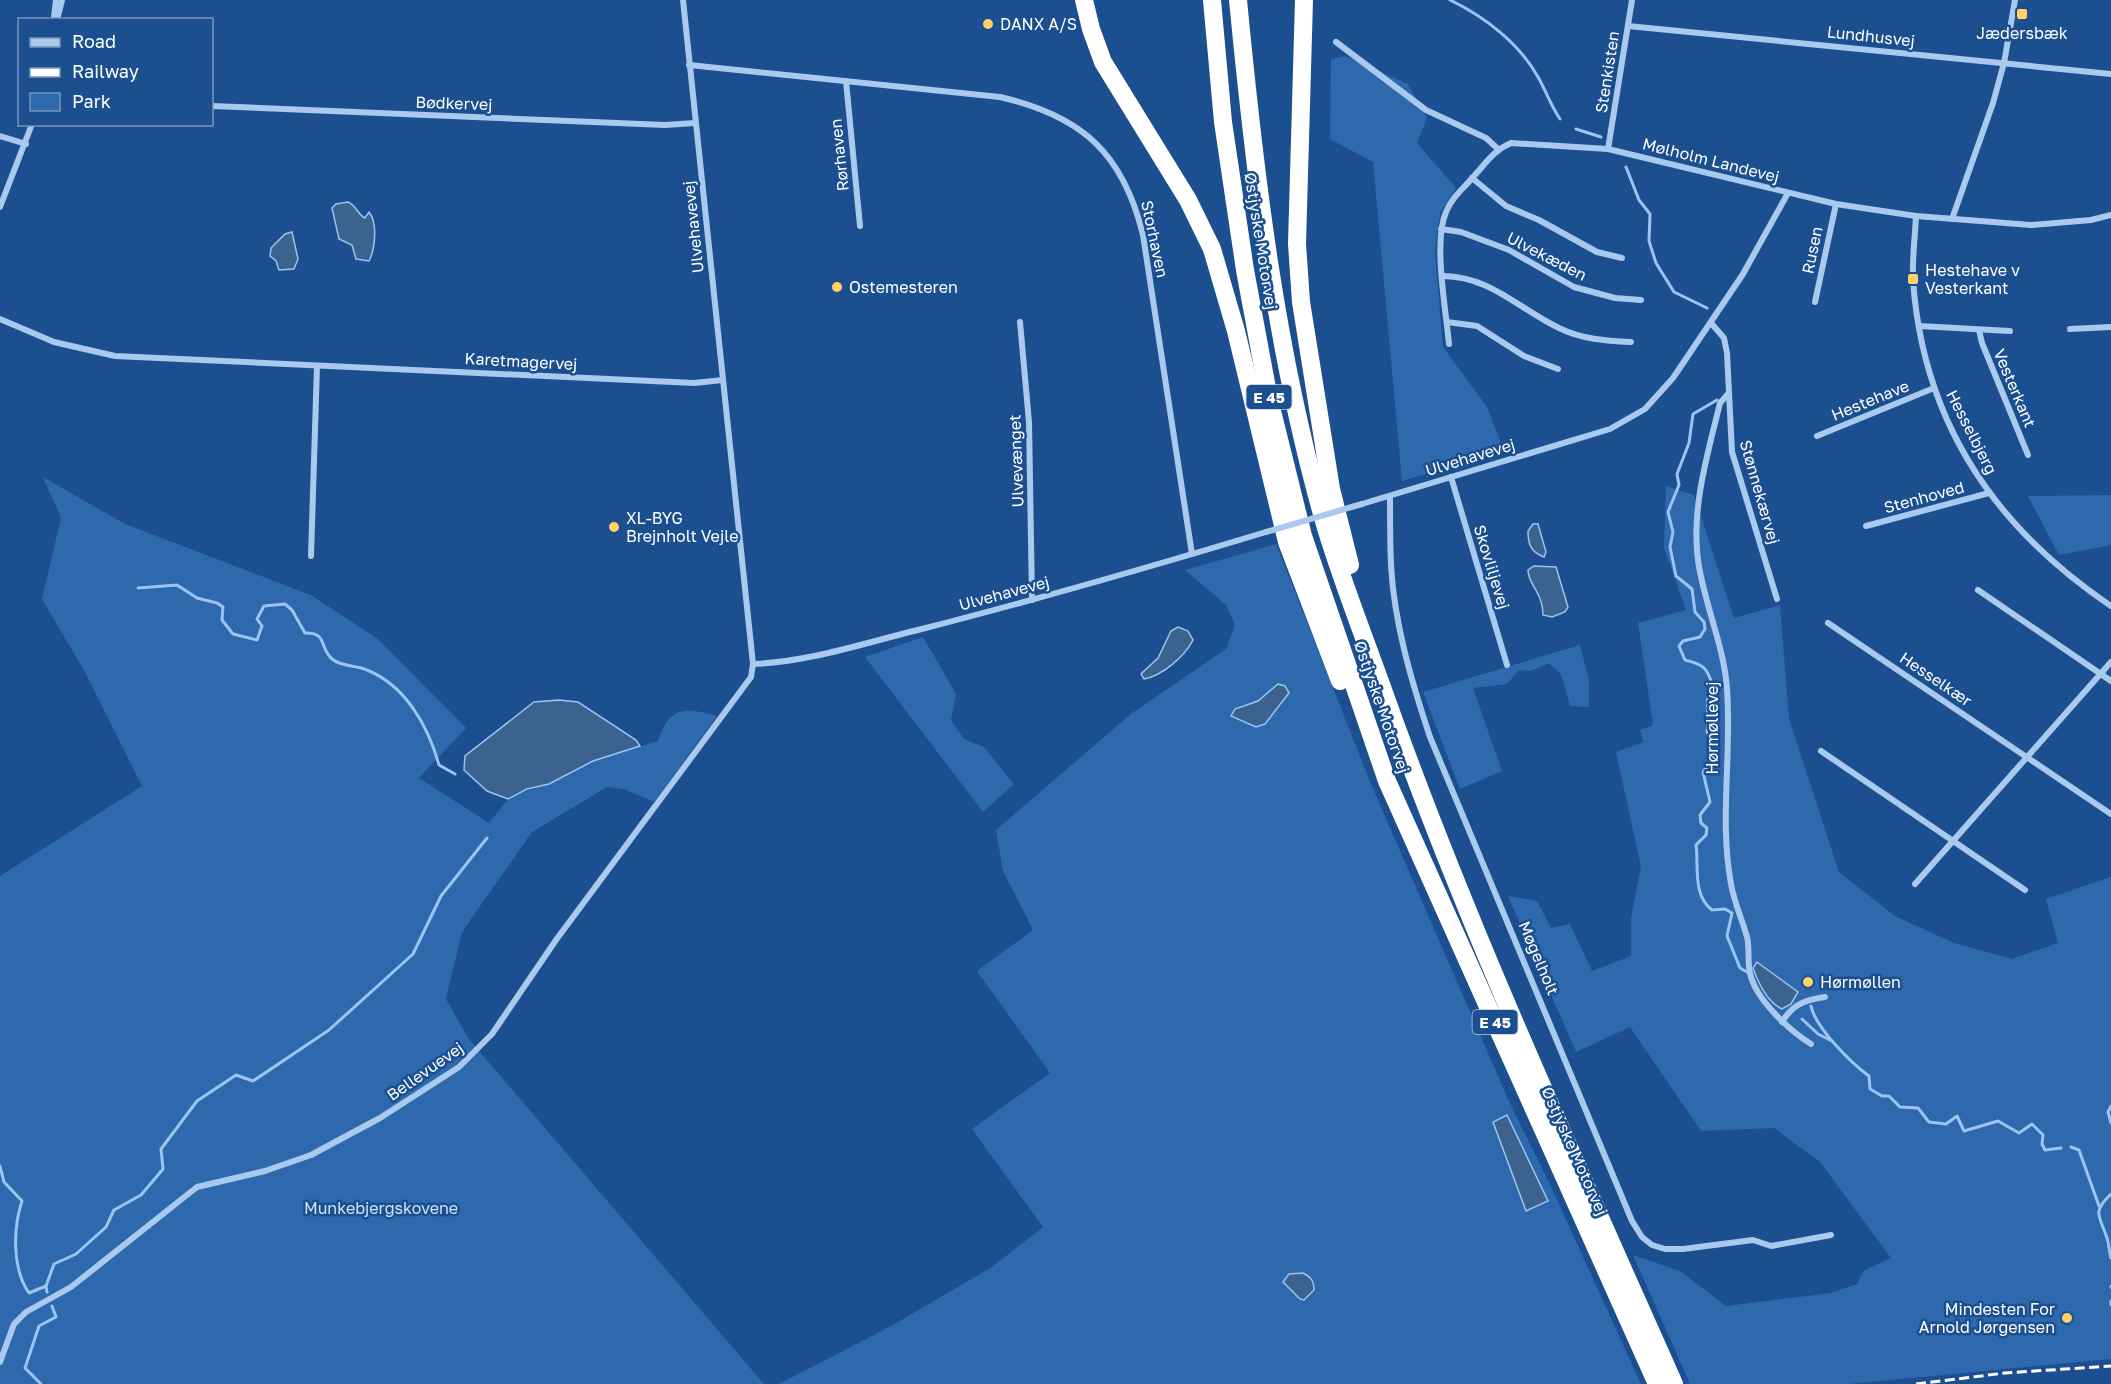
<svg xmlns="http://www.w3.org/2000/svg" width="2111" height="1384" font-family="'Golos Text',sans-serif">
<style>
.green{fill:#2e69ad}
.water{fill:#3c6290;stroke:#9cc4f0;stroke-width:1.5}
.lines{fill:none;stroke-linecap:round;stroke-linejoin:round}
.stream{stroke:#9cc4f0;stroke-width:3}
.minor{stroke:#a9c9ee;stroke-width:6}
.motorway{stroke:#fff;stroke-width:18}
.rail{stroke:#fff;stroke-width:3;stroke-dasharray:10 4.5;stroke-linecap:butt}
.minor-bridge{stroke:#a9c9ee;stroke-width:6}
.poi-dot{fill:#ffd166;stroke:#1b4f8f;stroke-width:2}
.labels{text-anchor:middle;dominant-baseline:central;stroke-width:5;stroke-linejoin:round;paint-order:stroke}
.shield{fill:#1b4f8f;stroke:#bbcadd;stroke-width:1.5}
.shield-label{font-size:15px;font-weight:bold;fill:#fff}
.poi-label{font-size:16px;fill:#fff;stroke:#1b4f8f;text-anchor:start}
.street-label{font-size:16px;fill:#fff;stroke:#1b4f8f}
.park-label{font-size:16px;fill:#cfe3fa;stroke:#1b4f8f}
</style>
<rect width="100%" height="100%" fill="#1b4f8f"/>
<!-- green -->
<g class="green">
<path d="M1345,56L1408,84L1427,118L1417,143L1456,188L1440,213L1435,252L1443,347L1487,407L1504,451L1402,481L1373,162L1330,139L1331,59Z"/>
<path d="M43,477L125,524L311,595L378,639L466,728L419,778L489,823L508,799L517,794L549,784L593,761L658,741C669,706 685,707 717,716L654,802L624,789L607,787L532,832L462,932L446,999L468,1038L764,1384H0V876L142,786L85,672L42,599L61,518Z"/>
<path d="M1666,486L1694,495L1734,618L1780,605L1789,719L1839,872L1895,916L1954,943L2012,959L2058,943L2046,899L2111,877V1359L1849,1384H1690L1633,1255L1680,1271L1726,1306L1831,1293L1857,1284L1863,1271L1891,1258L1820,1162L1774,1128L1701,1131L1630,1027L1576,1052L1508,896L1537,901L1551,928L1570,924L1592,971L1631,956V918L1641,867L1616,752L1643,742L1640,730L1653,725L1638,623L1686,610L1664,548Z"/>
<path d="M2111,495V545L2059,555L2028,496Z"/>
<path d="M1276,544L1371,784L1508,1099L1554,1193L1641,1384H779L893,1325L992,1267L1043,1227L972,1129L1050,1073L977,971L1033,930L1003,871L996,830L1132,713L1226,649L1235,625L1226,605L1185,570Z"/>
<path d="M923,637L956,694L951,720L964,739L984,747L1014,784L983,812L865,657Z"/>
<path d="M1580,645L1589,680V707L1570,706L1561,674L1549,663L1531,671L1519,670L1507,684L1473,688L1502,771L1460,789L1423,692Z"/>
</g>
<!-- water -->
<g class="water">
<path d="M348,202C356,205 358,215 365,218L369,212C378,223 375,249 369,261L356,259L352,245L339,239L332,208L336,204Z"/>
<path d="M292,232L298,259L294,269L279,270L276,261L270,256L271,248L285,234Z"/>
<path d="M1533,524H1538L1546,552L1544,557C1531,552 1528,545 1528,531Z"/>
<path d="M1534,566L1556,567L1568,607L1565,612L1552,617L1543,615C1543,592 1528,585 1528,570Z"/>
<path d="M1178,627L1188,631L1193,640C1185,656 1162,676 1144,679L1141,674L1158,658L1171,631Z"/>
<path d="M1278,684L1285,686L1289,693L1265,724L1256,727L1231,716L1235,709L1258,701Z"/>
<path d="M559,700L578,702L636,740L640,746L593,761L549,784L527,789L508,799L487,791L464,770L465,756L534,702Z"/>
<path d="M1757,962L1798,992L1791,1004L1782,1009C1767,1002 1758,982 1753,968Z"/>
<path d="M1507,1115L1548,1201L1526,1211L1493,1122Z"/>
<path d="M1303,1273C1311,1277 1314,1281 1314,1290L1304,1300L1300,1299L1283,1282L1289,1274Z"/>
</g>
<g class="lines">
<!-- stream -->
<g class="stream">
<path d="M1450,0C1485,17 1519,43 1538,77C1546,91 1551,106 1560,119"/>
<path d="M1576,129L1601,137"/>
<path d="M1626,167L1639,200L1650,214L1649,241L1656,263L1674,292L1707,308"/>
<path d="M1717,400L1693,414L1689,443L1677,474L1679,485L1668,512L1673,532L1670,547L1676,576L1692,589L1695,612L1704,622L1705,629L1700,637L1683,641L1679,646L1685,660C1702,664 1707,667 1712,684C1703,704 1711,713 1707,732L1716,748L1713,759L1703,772L1710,802L1700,815L1701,823L1707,828L1706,835L1696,845C1699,865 1692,895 1712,910L1725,909L1732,913L1727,936L1740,968L1747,972"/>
<path d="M138,588L177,585L197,598L217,603L223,607L222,620L233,634L257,640L262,626L257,619L264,606L285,604L292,610L305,633C328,632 319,648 332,659C342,667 356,665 367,670C406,686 428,726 439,765L455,774"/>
<path d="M1811,1006C1815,1027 1851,1063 1869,1076L1870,1089L1882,1096H1889L1900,1107L1918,1108L1929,1122L1946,1124L1957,1116L1964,1131L1998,1121L2019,1133L2032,1124L2043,1135L2042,1144L2045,1150L2061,1148"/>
<path d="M1802,1019L1818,1034L1832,1041"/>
<path d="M2111,1106L2108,1112L2111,1123"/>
<path d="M2071,1147L2079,1150L2099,1206"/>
<path d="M0,1166L4,1182L22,1201C13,1228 12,1269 29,1293L46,1286L47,1292"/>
<path d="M2111,1194C2091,1213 2100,1216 2107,1238C2109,1244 2109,1251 2111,1258"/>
<path d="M46,1286L54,1264L76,1254L106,1227L114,1210L141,1195L163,1169L161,1149L197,1101L236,1075L253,1081L329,1030L413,954L441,896L487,838"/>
<path d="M2111,1286V1287"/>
<path d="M2111,1301V1305"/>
<path d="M41,1384L25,1368L39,1326L56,1317L52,1306"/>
</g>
<!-- minor -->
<g class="minor">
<path d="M54,17L56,0"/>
<path d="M57,20L62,0"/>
<path d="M1628,26L2111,74"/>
<path d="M1336,42L1426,110L1486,138L1498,149"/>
<path d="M689,65L1000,97C1082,116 1123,153 1143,235L1192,554"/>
<path d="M846,81L860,226"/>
<path d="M212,106L665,125L695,123"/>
<path d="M0,136L26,144"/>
<path d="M1608,149L1632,0"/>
<path d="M1472,178L1506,206L1539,220L1597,252L1622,258"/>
<path d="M0,207L32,124"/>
<path d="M1916,216C1915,237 1912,259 1913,280C1923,423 1995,528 2111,606"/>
<path d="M1952,219L1993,103L2004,63L2015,0"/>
<path d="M1441,229L1461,232L1509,250L1574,287L1615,298L1641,300"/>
<path d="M1443,276C1492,277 1517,308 1559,328C1581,339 1606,341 1631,342"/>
<path d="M1815,302L1836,204"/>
<path d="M0,319L54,342L115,356L694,383L723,380"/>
<path d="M1020,322L1029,422L1032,600"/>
<path d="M1447,322L1477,326L1524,356L1558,369"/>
<path d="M1711,323L1724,338L1727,353L1732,452L1777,599"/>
<path d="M1919,326L2010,331"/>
<path d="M2070,329L2111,327"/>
<path d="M1979,330L1982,343L2028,455"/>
<path d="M1449,344C1446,310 1433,242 1446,212C1452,197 1464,188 1474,176C1486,163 1494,150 1511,143L1608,149L1836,204L1916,216L2031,225L2091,220L2111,215"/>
<path d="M1728,394L1720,403C1708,453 1691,508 1698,560C1704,604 1724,645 1727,689C1732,754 1719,819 1731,884C1734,902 1742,919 1747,937C1750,948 1747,961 1750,973C1755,999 1790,1031 1811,1044"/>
<path d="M1817,436L1934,388"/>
<path d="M1451,477L1507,665"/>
<path d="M1390,496C1390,519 1390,542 1391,565C1394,623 1412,683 1430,737L1632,1221L1642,1237L1652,1245L1665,1249H1683L1753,1240L1771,1246L1831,1235"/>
<path d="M1362,504L1610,429L1645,409L1673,378L1743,274L1788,193"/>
<path d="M1866,526L1989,493"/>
<path d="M311,556L317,366"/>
<path d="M1978,590L2111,681"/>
<path d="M1828,623L2111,814"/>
<path d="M753,664C809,662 864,643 918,630C1035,600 1150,567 1266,532"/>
<path d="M1821,751L2025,890"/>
<path d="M1915,884L2111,662"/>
<path d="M1782,1022C1793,1004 1805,1000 1825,997"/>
<path d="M0,1362L14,1324L26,1312L71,1287L197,1187L265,1171L311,1155L380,1118L459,1067L492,1034L556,940L751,677L753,664L683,0"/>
</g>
<!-- motorway -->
<g class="motorway">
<path d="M1084,0L1091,29L1103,62L1188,200L1212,249L1236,331L1287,542L1340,681"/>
<path d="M1212,0L1223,122L1245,270L1269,399L1303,536L1387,781L1657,1384"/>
<path d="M1238,0C1255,177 1276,356 1326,528C1342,581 1363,634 1382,687C1466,924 1572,1154 1674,1384"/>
<path d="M1304,0L1297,244L1301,302L1331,489L1350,565"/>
</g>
<!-- rail -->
<path class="rail" d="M1916,1384L2005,1373L2111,1366"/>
<!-- minor-bridge -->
<path class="minor-bridge" d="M1266,532L1362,504"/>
</g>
<!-- markers -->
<g class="poi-dot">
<rect x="2016" y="8" width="12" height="12" rx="3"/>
<circle cx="988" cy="24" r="6"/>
<rect x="1907" y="273" width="12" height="12" rx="3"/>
<circle cx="837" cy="287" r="6"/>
<circle cx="614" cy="527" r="6"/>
<circle cx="1808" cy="982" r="6"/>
<circle cx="2067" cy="1318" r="6"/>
</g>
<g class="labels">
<!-- shield labels -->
<g class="shield">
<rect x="1246.5" y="385" width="45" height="24" rx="4.5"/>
<rect x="1472.5" y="1010" width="45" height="24" rx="4.5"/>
</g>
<g class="shield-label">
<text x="1269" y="397">E 45</text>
<text x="1495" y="1022">E 45</text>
</g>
<!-- poi labels -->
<g class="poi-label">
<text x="1000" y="24">DANX A/S</text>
<text x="2022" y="33" text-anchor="middle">Jædersbæk</text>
<text x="1925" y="270">Hestehave v<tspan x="1925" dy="18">Vesterkant</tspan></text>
<text x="849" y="287">Ostemesteren</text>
<text x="626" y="518">XL-BYG<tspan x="626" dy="18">Brejnholt Vejle</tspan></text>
<text x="1820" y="982">Hørmøllen</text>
<text x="2055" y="1309" text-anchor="end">Mindesten For<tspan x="2055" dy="18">Arnold Jørgensen</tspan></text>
</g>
<!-- street labels -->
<g class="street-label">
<text transform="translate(1871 36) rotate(6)">Lundhusvej</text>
<text transform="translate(1607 72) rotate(-81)">Stenkisten</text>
<text transform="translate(454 103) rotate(2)">Bødkervej</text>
<text transform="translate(839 155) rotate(-96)">Rørhaven</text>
<text transform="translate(1711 160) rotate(14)">Mølholm Landevej</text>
<text transform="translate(693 227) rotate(-96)">Ulvehavevej</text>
<text transform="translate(1155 239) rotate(78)">Storhaven</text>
<text transform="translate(1261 241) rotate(81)">Østjyske Motorvej</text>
<text transform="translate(1812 250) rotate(-78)">Rusen</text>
<text transform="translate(1547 256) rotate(27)">Ulvekæden</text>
<text transform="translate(521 361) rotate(3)">Karetmagervej</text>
<text transform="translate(2015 388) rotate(67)">Vesterkant</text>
<text transform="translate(1870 400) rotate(-22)">Hestehave</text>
<text transform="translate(1972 432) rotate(63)">Hesselbjerg</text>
<text transform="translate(1470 457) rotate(-17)">Ulvehavevej</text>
<text transform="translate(1016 461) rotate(-92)">Ulvevænget</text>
<text transform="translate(1760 492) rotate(74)">Stønnekærvej</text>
<text transform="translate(1924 497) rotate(-15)">Stenhoved</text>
<text transform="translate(1492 567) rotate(73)">Skovliljevej</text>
<text transform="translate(1004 593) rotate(-15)">Ulvehavevej</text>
<text transform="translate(1936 679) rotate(34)">Hesselkær</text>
<text transform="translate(1382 707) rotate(71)">Østjyske Motorvej</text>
<text transform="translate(1712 728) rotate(-90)">Hørmøllevej</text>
<text transform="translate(1539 958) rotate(67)">Møgelholt</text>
<text transform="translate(425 1071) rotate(-35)">Bellevuevej</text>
<text transform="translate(1575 1151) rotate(66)">Østjyske Motorvej</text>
</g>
<!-- park labels -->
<g class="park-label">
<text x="381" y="1208">Munkebjergskovene</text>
</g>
</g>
<!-- legend -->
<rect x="18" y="18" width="195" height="108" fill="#1b4f8f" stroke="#7695bc" stroke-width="1.5"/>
<rect x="30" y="38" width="30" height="9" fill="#a9c9ee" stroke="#7695bc" stroke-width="1.5"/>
<text x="72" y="48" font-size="18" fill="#ffffff">Road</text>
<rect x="30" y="68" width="30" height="9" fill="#ffffff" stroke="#7695bc" stroke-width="1.5"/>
<text x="72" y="78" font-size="18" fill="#ffffff">Railway</text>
<rect x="30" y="93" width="30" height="18" fill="#2e69ad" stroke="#7695bc" stroke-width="1.5"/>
<text x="72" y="108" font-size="18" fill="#ffffff">Park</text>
</svg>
